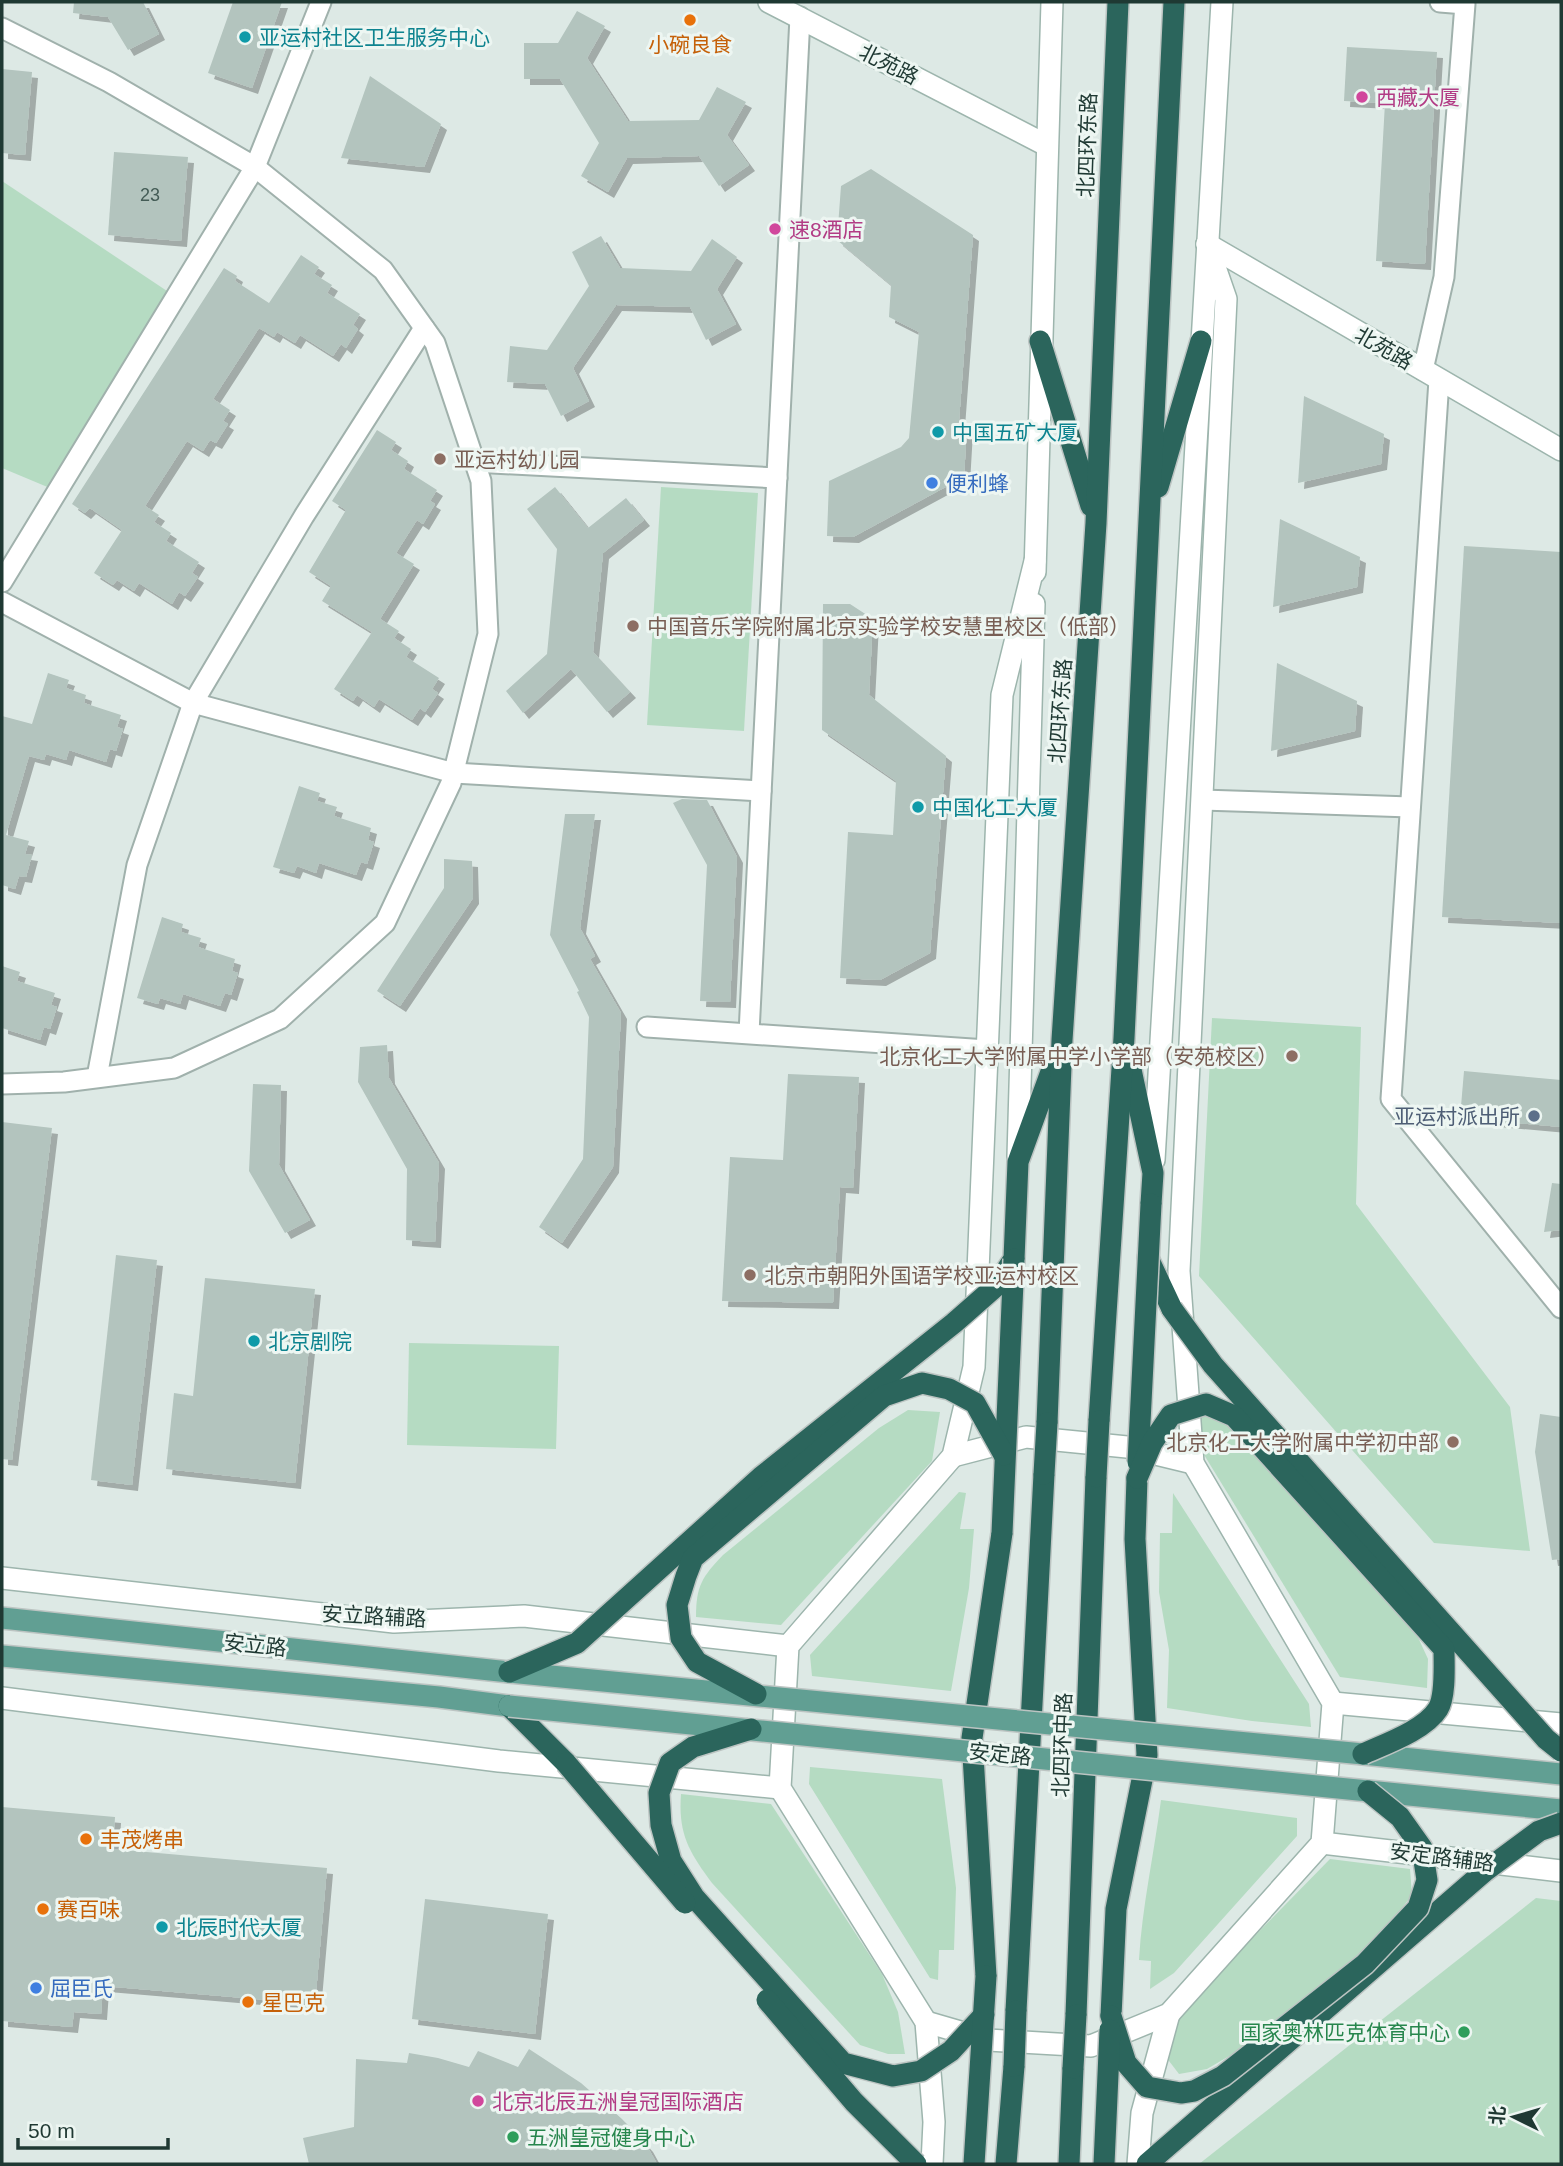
<svg xmlns="http://www.w3.org/2000/svg" width="1563" height="2166" font-family="Arial,'Noto Sans SC',sans-serif">
<style>
.green{fill:#b5dbc2}
.building{fill:#b3c4be;filter:url(#shadow)}
.lines{fill:none;stroke-linecap:round;stroke-linejoin:round}
.street-casing{stroke:#a0b1ac;stroke-width:23}
.secondary-casing{stroke:#9db5ad;stroke-width:24}
.primary-casing{stroke:#bcc4c2;stroke-width:24}
.highway-casing{stroke:#bcc4c2;stroke-width:24}
.street{stroke:#fff;stroke-width:19}
.secondary{stroke:#fff;stroke-width:21}
.primary{stroke:#619f93;stroke-width:21}
.highway{stroke:#2b655c;stroke-width:21}
.primary-bridge-casing{stroke:#bcc4c2;stroke-width:24;stroke-linecap:butt}
.highway-bridge-casing{stroke:#bcc4c2;stroke-width:24;stroke-linecap:butt}
.primary-bridge{stroke:#619f93;stroke-width:21}
.highway-bridge{stroke:#2b655c;stroke-width:21}
.food-dot{fill:#e8710a;stroke:#edf6f2;stroke-width:2.5}
.culture-dot{fill:#0f9aa8;stroke:#edf6f2;stroke-width:2.5}
.hotel-dot{fill:#d1479c;stroke:#edf6f2;stroke-width:2.5}
.education-dot{fill:#8d6e63;stroke:#edf6f2;stroke-width:2.5}
.shop-dot{fill:#3f7fe0;stroke:#edf6f2;stroke-width:2.5}
.service-dot{fill:#5c6f8a;stroke:#edf6f2;stroke-width:2.5}
.leisure-dot{fill:#2e9e5b;stroke:#edf6f2;stroke-width:2.5}
.labels{text-anchor:middle;dominant-baseline:central;stroke-width:6;stroke-linejoin:round;paint-order:stroke}
.number-label{font-size:18px;fill:#445c56}
.culture-label{font-size:21px;fill:#0d838f;stroke:#edf6f2;text-anchor:start}
.food-label{font-size:21px;fill:#c56008;stroke:#edf6f2;text-anchor:start}
.street-label{font-size:21px;fill:#1f3933;stroke:#edf6f2}
.hotel-label{font-size:21px;fill:#b23c85;stroke:#edf6f2;text-anchor:start}
.education-label{font-size:21px;fill:#785e54;stroke:#edf6f2;text-anchor:start}
.shop-label{font-size:21px;fill:#366cbe;stroke:#edf6f2;text-anchor:start}
.service-label{font-size:21px;fill:#4e5e75;stroke:#edf6f2;text-anchor:end}
.leisure-label{font-size:21px;fill:#27864d;stroke:#edf6f2;text-anchor:end}
</style>
<defs>
<filter id="shadow"><feDropShadow dx="6" dy="6" stdDeviation="0" flood-color="#0004"/></filter>
</defs>
<rect width="100%" height="100%" fill="#dde9e5"/>
<!-- green -->
<g class="green">
<path d="M2,181L176,297L57,491L2,468Z"/>
<path d="M661,487L758,493L744,731L647,725Z"/>
<path d="M1212,1018L1361,1027L1356,1204L1510,1407L1530,1551L1434,1543L1199,1276Z"/>
<path d="M409,1343L559,1346L556,1449L407,1445Z"/>
<path d="M908,1410L940,1412L932,1461L781,1625L696,1617C696,1586 702,1577 723,1555L879,1428Z"/>
<path d="M1221,1415L1410,1620L1428,1659L1427,1688L1340,1677L1195,1440L1194,1418Z"/>
<path d="M959,1492L966,1493L960,1529H974L969,1588L951,1691L812,1676L810,1655Z"/>
<path d="M1173,1493L1309,1704L1311,1727L1252,1721L1167,1708L1169,1650L1159,1592L1160,1533H1172Z"/>
<path d="M810,1767L942,1779L956,1888L954,1950H939L938,1980L930,1978L809,1784Z"/>
<path d="M681,1794L771,1804L882,1974L898,2012L905,2054H888L860,2045L712,1883C689,1852 678,1834 681,1794Z"/>
<path d="M1161,1800L1297,1818V1836L1174,1973L1150,1989L1151,1961L1139,1960C1142,1907 1154,1854 1161,1800Z"/>
<path d="M1330,1859L1410,1869L1412,1895L1373,1946L1255,2041L1207,2069L1179,2074L1166,2057L1171,2029L1184,2008Z"/>
<path d="M1536,1898L1561,1901V2164H1199Z"/>
</g>
<!-- building -->
<g class="building">
<path d="M74,2H143L159,34L128,50L108,17L73,13Z"/>
<path d="M233,2H282L252,88L208,73Z"/>
<path d="M577,11L605,26L587,58L628,121L699,120L717,87L746,102L727,135L749,165L719,186L699,156L627,158L608,192L581,176L599,143L560,79H524V43H558Z"/>
<path d="M1347,47L1437,52L1425,264L1376,261L1385,103L1344,101Z"/>
<path d="M2,69L32,72L25,155L2,153Z"/>
<path d="M370,76L441,124L424,167L341,158Z"/>
<path d="M114,152L188,157L181,241L108,235Z"/>
<path d="M871,169L973,235L959,421L967,426L964,477L853,537L827,536L829,481L901,447L909,438L919,332L889,317L891,285L837,240L841,186Z"/>
<path d="M601,236L620,268L691,271L712,239L737,257L717,289L736,324L706,340L690,307L616,305L573,368L589,401L561,416L545,384L507,382L510,346L547,350L589,286L572,252Z"/>
<path d="M301,255L319,267L314,274L332,285L327,293L360,314L353,325L358,329L346,348L341,344L333,356L300,335L295,343L277,332L274,337L259,328L213,399L230,410L223,421L228,424L216,443L210,440L203,451L187,441L145,506L159,515L154,522L171,533L166,541L199,562L192,573L198,577L185,596L179,592L172,604L139,583L134,591L117,580L113,585L94,573L122,530L90,508L85,513L72,504L224,268L237,276L235,281L269,303Z"/>
<path d="M1304,396L1384,434L1381,464L1298,483Z"/>
<path d="M377,430L396,442L391,450L408,461L404,469L437,490L430,501L435,504L423,524L417,520L396,553L414,564L380,619L399,631L394,638L411,649L406,657L439,678L432,689L438,693L425,712L420,708L412,720L379,699L374,707L357,695L353,701L334,689L372,632L322,601L331,586L309,572L346,510L332,501Z"/>
<path d="M555,487L588,528L626,498L644,520L603,553L593,652L630,692L607,712L571,669L523,713L506,691L547,654L557,549L527,509Z"/>
<path d="M1280,519L1360,557L1357,587L1273,607Z"/>
<path d="M1464,546L1561,552V923L1442,917Z"/>
<path d="M823,604H850L873,619L869,695L946,756L930,953L880,980L840,978L848,832L893,835L896,781L822,730Z"/>
<path d="M1277,663L1357,701L1355,731L1271,751Z"/>
<path d="M48,673L69,680L66,688L86,695L84,703L121,715L117,727L123,729L116,751L110,749L106,762L69,750L66,760L46,754L44,760L29,756L6,835L29,841L25,854L32,855L26,877L19,876L15,889L2,885V716L32,724Z"/>
<path d="M299,786L320,793L317,801L337,807L334,816L371,828L368,840L374,842L367,864L361,862L356,875L319,863L316,873L297,866L294,873L273,867Z"/>
<path d="M682,799L707,800L737,857L730,1002L700,1001L707,865L673,803Z"/>
<path d="M565,814H595L580,928L595,956L590,959L621,1013L613,1167L562,1243L539,1227L583,1159L589,1017L577,992L579,991L550,935Z"/>
<path d="M444,859L472,861L473,898L400,1006L377,991L444,888Z"/>
<path d="M162,917L183,924L181,932L201,938L198,947L235,959L232,971L238,973L231,995L225,993L220,1006L183,994L180,1004L160,998L158,1004L137,998Z"/>
<path d="M2,966L20,972L17,981L55,993L51,1005L57,1007L50,1029L44,1027L40,1040L2,1028Z"/>
<path d="M387,1045L389,1078L439,1163L435,1242L406,1240L407,1169L358,1082L360,1047Z"/>
<path d="M1464,1071L1561,1080V1127L1460,1118Z"/>
<path d="M788,1074L859,1077L853,1188L840,1187L833,1303L722,1301L730,1157L783,1160Z"/>
<path d="M253,1084L281,1085L279,1165L310,1220L285,1233L249,1171Z"/>
<path d="M2,1122L52,1128L12,1460L2,1459Z"/>
<path d="M1552,1183L1561,1184V1230L1544,1232Z"/>
<path d="M116,1255L157,1260L132,1485L91,1480Z"/>
<path d="M205,1278L315,1289L295,1483L166,1469L174,1393L193,1396Z"/>
<path d="M1540,1414L1561,1417V1559L1552,1560L1535,1452Z"/>
<path d="M2,1807L115,1817L113,1849L327,1868L315,2004L103,1986L101,2014L74,2012L72,2027L2,2021Z"/>
<path d="M425,1899L548,1914L535,2034L412,2019Z"/>
<path d="M529,2049L581,2083L622,2119L647,2146L657,2164H309L303,2138L354,2127L356,2059L407,2063L409,2053L438,2058L469,2067L478,2051L518,2067Z"/>
</g>
<g class="lines">
<!-- street casing -->
<g class="street-casing">
<g id="street">
<path d="M2,28L109,82L255,167L383,270L435,343L481,481L488,634L451,783L385,923L280,1019L174,1068L64,1082L2,1084"/>
<path d="M1423,370L1444,277L1465,4L1440,2"/>
<path d="M1439,380L1391,1099L1561,1308"/>
<path d="M474,462L777,478"/>
<path d="M2,582L255,167L321,2"/>
<path d="M2,602L193,703L454,773L761,791"/>
<path d="M1202,800L1410,807"/>
<path d="M647,1027L987,1050"/>
<path d="M749,1033L800,17"/>
<path d="M97,1077L137,865L193,703L304,516L424,328"/>
</g>
</g>
<!-- secondary casing -->
<g class="secondary-casing">
<g id="secondary">
<path d="M769,2L1046,145"/>
<path d="M1207,244L1561,450"/>
<path d="M1035,572L1052,2"/>
<path d="M1018,1156L1034,604"/>
<path d="M1154,1160L1222,2"/>
<path d="M953,1456L1026,1437L1127,1447L1193,1463"/>
<path d="M2,1578L394,1622L524,1616L788,1646"/>
<path d="M2,1698L499,1761L780,1788"/>
<path d="M1333,1703L1561,1724"/>
<path d="M1322,1843L1561,1871"/>
<path d="M926,2022L988,2040L1091,2046L1169,2014L1322,1843L1333,1703L1193,1463L1179,1271L1226,299L1207,244"/>
<path d="M932,2164L934,2122L926,2022L780,1788L788,1646L953,1456L974,1367L1002,695L1035,561"/>
<path d="M1138,2164L1142,2113L1169,2014"/>
</g>
</g>
<!-- primary casing -->
<g class="primary-casing">
<g id="primary">
<path d="M2,1618L509,1672"/>
<path d="M2,1656L439,1697L509,1706"/>
<path d="M1363,1754L1561,1774"/>
<path d="M1368,1791L1561,1810"/>
</g>
</g>
<!-- highway casing -->
<g class="highway-casing">
<g id="highway">
<path d="M1040,341L1091,506"/>
<path d="M1158,487L1201,341"/>
<path d="M1130,1065L1153,1173L1151,1204"/>
<path d="M1148,1258L1172,1309"/>
<path d="M995,1287L1014,1259L1018,1162L1056,1058"/>
<path d="M1099,1421L1124,1038L1174,2"/>
<path d="M1047,1423L1062,1040L1096,523L1118,2"/>
<path d="M509,1706L566,1763"/>
<path d="M986,1976L972,1738L1002,1533"/>
<path d="M1016,2011L1044,1474"/>
<path d="M1076,2015L1096,1477"/>
<path d="M1111,2016L1116,1909L1147,1755L1135,1539L1137,1478"/>
<path d="M1006,2164L1014,2066"/>
<path d="M1069,2164L1073,2068"/>
<path d="M1147,2164L1485,1871"/>
</g>
</g>
<!-- street -->
<use href="#street" class="street"/>
<!-- secondary -->
<use href="#secondary" class="secondary"/>
<!-- primary -->
<use href="#primary" class="primary"/>
<!-- highway -->
<use href="#highway" class="highway"/>
<!-- primary-bridge casing -->
<g class="primary-bridge-casing">
<g id="primary-bridge">
<path d="M509,1672L1363,1754"/>
<path d="M509,1706L1368,1791"/>
</g>
</g>
<!-- highway-bridge casing -->
<g class="highway-bridge-casing">
<g id="highway-bridge">
<path d="M1172,1309L1213,1365L1546,1739L1561,1751"/>
<path d="M1138,1462L1151,1204"/>
<path d="M1044,1474L1047,1423"/>
<path d="M1096,1477L1099,1421"/>
<path d="M1137,1478L1152,1443L1171,1415L1206,1404L1234,1416L1444,1649C1444,1664 1446,1696 1438,1709C1425,1730 1385,1744 1363,1754"/>
<path d="M1002,1533L1014,1259"/>
<path d="M509,1672L577,1643L761,1477L954,1323L995,1287"/>
<path d="M756,1694L697,1662L681,1638L677,1605L686,1576L693,1558L884,1396L922,1383L949,1389L975,1403L1004,1455"/>
<path d="M751,1729L693,1747L670,1763L659,1793L661,1825L671,1861L694,1897L843,2063L893,2076L921,2071L951,2051L984,2015"/>
<path d="M566,1763L685,1903"/>
<path d="M1485,1871L1539,1831L1561,1823"/>
<path d="M767,2000L854,2102L916,2164"/>
<path d="M1111,2016L1126,2063L1147,2087L1181,2093L1194,2091L1223,2076L1365,1964L1418,1908L1427,1880L1422,1848L1400,1817L1368,1791"/>
<path d="M1014,2066L1016,2011"/>
<path d="M1073,2068L1076,2015"/>
<path d="M974,2164L986,1976"/>
<path d="M1104,2164L1110,2030"/>
</g>
</g>
<!-- primary-bridge -->
<use href="#primary-bridge" class="primary-bridge"/>
<!-- highway-bridge -->
<use href="#highway-bridge" class="highway-bridge"/>
</g>
<!-- markers -->
<g class="food-dot">
<circle cx="690" cy="20" r="7"/>
<circle cx="86" cy="1839" r="7"/>
<circle cx="43" cy="1909" r="7"/>
<circle cx="248" cy="2002" r="7"/>
</g>
<g class="culture-dot">
<circle cx="245" cy="37" r="7"/>
<circle cx="938" cy="432" r="7"/>
<circle cx="918" cy="807" r="7"/>
<circle cx="254" cy="1341" r="7"/>
<circle cx="162" cy="1927" r="7"/>
</g>
<g class="hotel-dot">
<circle cx="1362" cy="97" r="7"/>
<circle cx="775" cy="229" r="7"/>
<circle cx="478" cy="2101" r="7"/>
</g>
<g class="education-dot">
<circle cx="440" cy="459" r="7"/>
<circle cx="633" cy="626" r="7"/>
<circle cx="1292" cy="1056" r="7"/>
<circle cx="750" cy="1275" r="7"/>
<circle cx="1453" cy="1442" r="7"/>
</g>
<g class="shop-dot">
<circle cx="932" cy="483" r="7"/>
<circle cx="36" cy="1988" r="7"/>
</g>
<circle class="service-dot" cx="1534" cy="1116" r="7"/>
<g class="leisure-dot">
<circle cx="1464" cy="2032" r="7"/>
<circle cx="513" cy="2137" r="7"/>
</g>
<g class="labels">
<!-- number labels -->
<g class="number-label">
<text x="150" y="195">23</text>
</g>
<!-- culture labels -->
<g class="culture-label">
<text x="259" y="37">亚运村社区卫生服务中心</text>
<text x="952" y="432">中国五矿大厦</text>
<text x="932" y="807">中国化工大厦</text>
<text x="268" y="1341">北京剧院</text>
<text x="176" y="1927">北辰时代大厦</text>
</g>
<!-- food labels -->
<g class="food-label">
<text x="690" y="44" text-anchor="middle">小碗良食</text>
<text x="100" y="1839">丰茂烤串</text>
<text x="57" y="1909">赛百味</text>
<text x="262" y="2002">星巴克</text>
</g>
<!-- street labels -->
<g class="street-label">
<text transform="translate(889 64) rotate(27)">北苑路</text>
<text transform="translate(1087 145) rotate(-88)">北四环东路</text>
<text transform="translate(1384 348) rotate(30)">北苑路</text>
<text transform="translate(1060 711) rotate(-86)">北四环东路</text>
<text transform="translate(374 1616) rotate(3)">安立路辅路</text>
<text transform="translate(255 1645) rotate(6)">安立路</text>
<text transform="translate(1062 1745) rotate(-88)">北四环中路</text>
<text transform="translate(1000 1754) rotate(6)">安定路</text>
<text transform="translate(1442 1857) rotate(7)">安定路辅路</text>
</g>
<!-- hotel labels -->
<g class="hotel-label">
<text x="1376" y="97">西藏大厦</text>
<text x="789" y="229">速8酒店</text>
<text x="492" y="2101">北京北辰五洲皇冠国际酒店</text>
</g>
<!-- education labels -->
<g class="education-label">
<text x="454" y="459">亚运村幼儿园</text>
<text x="647" y="626">中国音乐学院附属北京实验学校安慧里校区（低部）</text>
<text x="1278" y="1056" text-anchor="end">北京化工大学附属中学小学部（安苑校区）</text>
<text x="764" y="1275">北京市朝阳外国语学校亚运村校区</text>
<text x="1439" y="1442" text-anchor="end">北京化工大学附属中学初中部</text>
</g>
<!-- shop labels -->
<g class="shop-label">
<text x="946" y="483">便利蜂</text>
<text x="50" y="1988">屈臣氏</text>
</g>
<!-- service labels -->
<g class="service-label">
<text x="1520" y="1116">亚运村派出所</text>
</g>
<!-- leisure labels -->
<g class="leisure-label">
<text x="1450" y="2032">国家奥林匹克体育中心</text>
<text x="527" y="2137" text-anchor="start">五洲皇冠健身中心</text>
</g>
</g>
<!-- border -->
<rect width="1563" height="2166" fill="none" stroke="#1f3933" stroke-width="7"/>
<!-- north arrow -->
<g transform="translate(1514 2117) rotate(275)" stroke="#edf6f2" stroke-width="5" paint-order="stroke">
<path d="M0-5L12 26L0 18L-12 26Z" fill="#1f3933"/>
<text y="-10" font-size="19" font-weight="bold" text-anchor="middle" fill="#1f3933">北</text>
</g>
<!-- scale -->
<path d="M18 2138v10h150v-10" fill="none" stroke="#1f3933" stroke-width="3.5"/>
<text x="28" y="2138" font-size="21" fill="#1f3933" stroke="#edf6f2" stroke-width="5" paint-order="stroke">50 m</text>
</svg>
